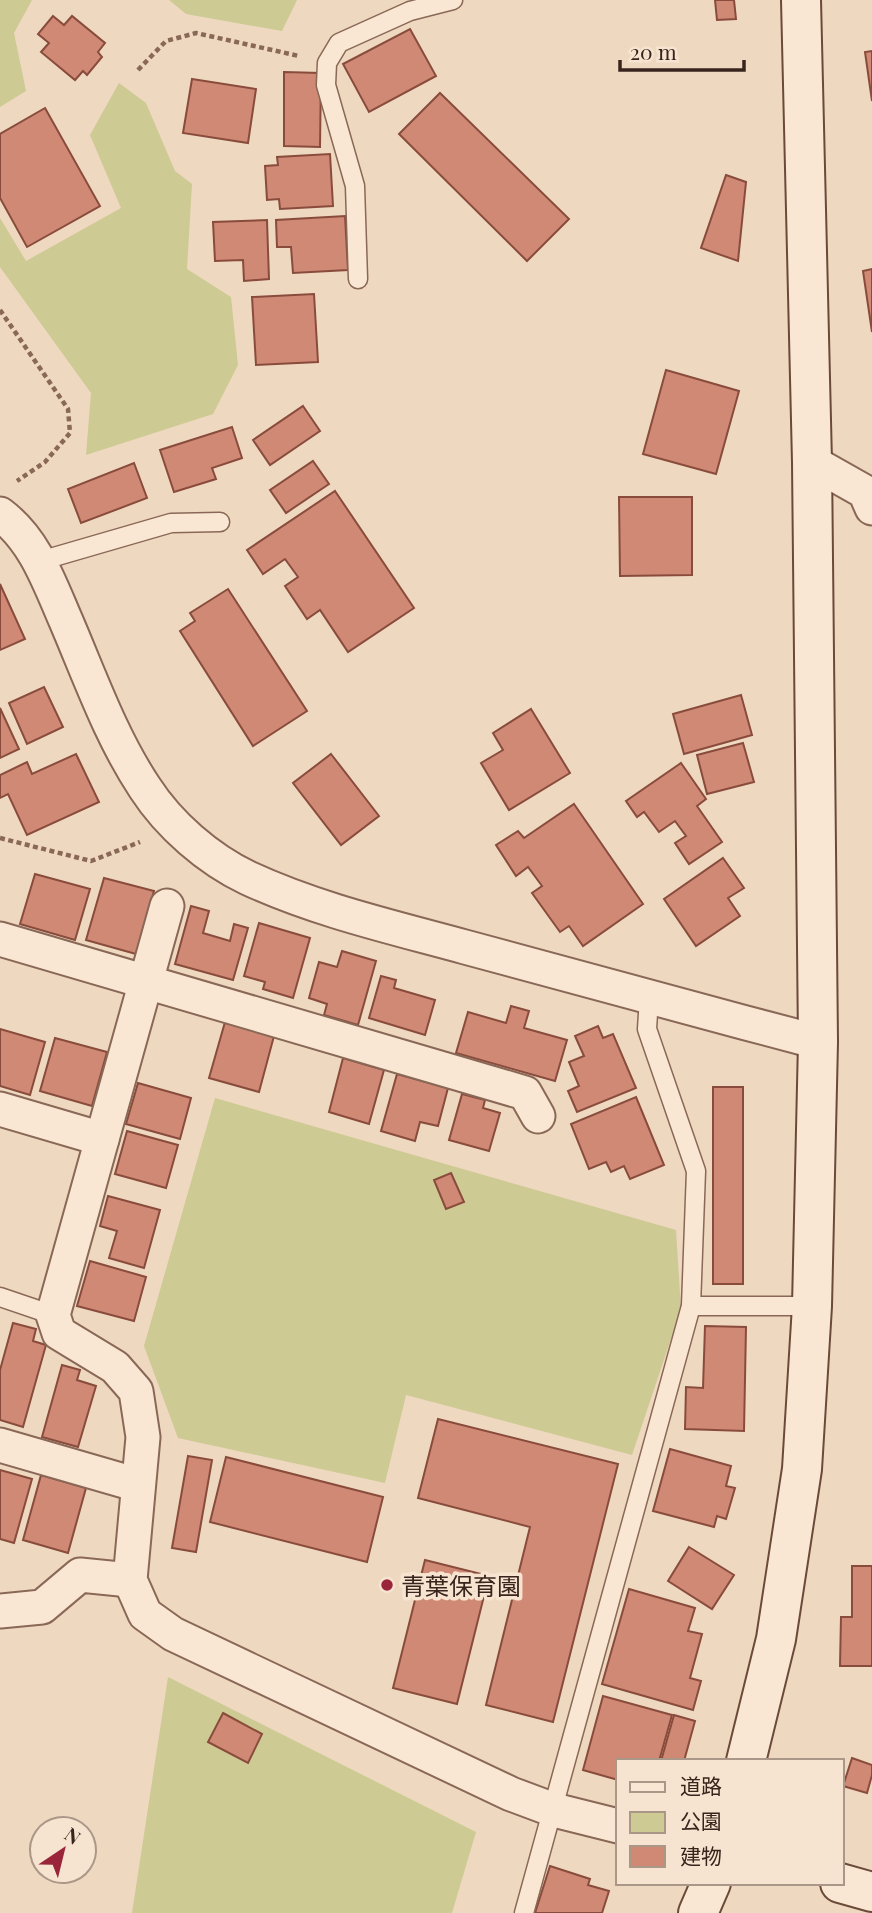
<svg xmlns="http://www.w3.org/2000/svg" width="872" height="1913" font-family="'Playfair Display','Noto Sans JP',serif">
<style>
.green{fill:#ceca93}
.building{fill:#cf8974;stroke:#894c3c;stroke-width:2}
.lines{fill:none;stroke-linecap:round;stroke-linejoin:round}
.lane-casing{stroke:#896857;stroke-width:21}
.street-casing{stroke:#896857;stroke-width:37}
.secondary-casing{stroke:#6b4a3a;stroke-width:42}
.path{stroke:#896857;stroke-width:4.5;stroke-dasharray:5 3.5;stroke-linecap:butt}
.lane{stroke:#fae7d3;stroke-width:18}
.street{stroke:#fae7d3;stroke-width:33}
.secondary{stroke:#fae7d3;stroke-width:38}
.poi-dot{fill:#9a253b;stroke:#f7e4d0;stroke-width:2.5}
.labels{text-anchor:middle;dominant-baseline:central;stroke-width:7;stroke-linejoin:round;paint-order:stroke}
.poi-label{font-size:24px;fill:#38241c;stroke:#f7e4d0;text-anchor:start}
</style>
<rect width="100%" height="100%" fill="#efd8c0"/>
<!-- green -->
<g class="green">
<path d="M0,0H32L14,33L26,91L0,107Z"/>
<path d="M169,0H297L282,31L186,14Z"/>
<path d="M119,83L146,103L175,171L192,184L187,269L231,297L238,365L213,414L86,455L91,393L0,267V218L26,261L121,208L90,135Z"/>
<path d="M215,1098L676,1230L681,1309L632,1455L406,1395L385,1483L178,1438L144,1346Z"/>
<path d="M168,1677L476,1832L452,1913H132Z"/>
</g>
<!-- building -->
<g class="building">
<path d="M715,0H734L736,19L717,20Z"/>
<path d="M53,16L64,25L72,16L105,43L98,52L102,57L87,75L83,71L75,80L41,52L49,43L38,34Z"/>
<path d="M410,29L436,76L369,112L343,64Z"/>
<path d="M872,51V101L865,52Z"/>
<path d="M284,72L321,73L320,147L284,146Z"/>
<path d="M192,79L256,89L248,143L183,133Z"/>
<path d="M440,93L569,219L527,261L399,134Z"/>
<path d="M45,108L100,206L27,247L0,198V134Z"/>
<path d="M330,154L333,206L280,209L279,199L267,200L265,166L278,165L277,157Z"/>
<path d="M726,175L746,182L738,261L701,248Z"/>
<path d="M345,216L348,270L293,273L291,247H277L276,220Z"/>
<path d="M267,220L269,279L244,281L243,260L215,261L213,222Z"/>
<path d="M872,269V332L863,271Z"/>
<path d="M314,294L318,362L256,365L252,297Z"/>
<path d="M666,370L739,391L716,474L643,454Z"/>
<path d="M303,406L320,431L270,465L253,440Z"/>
<path d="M232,427L242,458L212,468L216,479L174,492L160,450Z"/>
<path d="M313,461L329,484L286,513L270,490Z"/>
<path d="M134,463L147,498L81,523L68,489Z"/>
<path d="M335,491L414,608L348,652L320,610L307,619L285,586L298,577L285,559L263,574L247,550Z"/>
<path d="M619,497H692V575L620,576Z"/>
<path d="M0,584L25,639L0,650Z"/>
<path d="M228,589L307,711L253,746L180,631L195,621L190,613Z"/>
<path d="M44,687L63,727L27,744L9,703Z"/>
<path d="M741,695L752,735L684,754L673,714Z"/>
<path d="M0,708L19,749L0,758Z"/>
<path d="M531,709L570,773L509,810L481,763L503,750L493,733Z"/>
<path d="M743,743L754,782L707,794L697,755Z"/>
<path d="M76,754L99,802L27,835L8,794L0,798V775L27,762L32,774Z"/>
<path d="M331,754L379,816L341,845L293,783Z"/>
<path d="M681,763L706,799L697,806L722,842L689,864L675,843L686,836L675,821L659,832L644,812L637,817L626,801Z"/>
<path d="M574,804L643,904L583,946L569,926L560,932L532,893L542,886L528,867L516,876L496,845L518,831L524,838Z"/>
<path d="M723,858L744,888L728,898L740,916L696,946L664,899Z"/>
<path d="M35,874L90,889L75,940L20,924Z"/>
<path d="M104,878L154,891L136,954L86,940Z"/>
<path d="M191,906L209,911L203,933L230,941L234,924L248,928L233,980L175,964Z"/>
<path d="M259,923L310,938L293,998L263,989L265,982L244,976Z"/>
<path d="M342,951L376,961L358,1025L324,1015L327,1004L309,998L319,962L337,967Z"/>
<path d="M381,976L396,980L394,988L435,1000L425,1035L369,1018Z"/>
<path d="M511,1006L529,1011L524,1028L567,1040L555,1081L456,1053L468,1012L506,1023Z"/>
<path d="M225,1022L274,1036L259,1092L209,1078Z"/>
<path d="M598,1026L603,1038L613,1034L636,1088L577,1112L568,1091L579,1086L569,1062L584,1056L575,1036Z"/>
<path d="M0,1029L45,1042L30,1095L0,1086Z"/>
<path d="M55,1038L107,1052L92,1106L40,1091Z"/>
<path d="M343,1058L384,1070L369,1124L329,1112Z"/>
<path d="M397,1074L448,1088L438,1126L420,1122L415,1141L381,1131Z"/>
<path d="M138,1083L191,1098L180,1139L126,1124Z"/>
<rect x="713" y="1087" width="30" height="197"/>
<path d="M462,1094L485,1100L483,1108L500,1113L489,1151L449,1140Z"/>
<path d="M636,1097L664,1165L630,1179L624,1166L611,1172L606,1162L589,1169L571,1124Z"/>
<path d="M127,1131L178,1145L166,1188L115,1174Z"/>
<path d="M451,1173L464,1202L446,1209L434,1180Z"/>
<path d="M108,1196L160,1210L144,1268L109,1258L117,1231L100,1226Z"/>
<path d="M90,1261L146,1277L134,1321L77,1306Z"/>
<path d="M13,1323L36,1329L33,1341L46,1345L23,1427L0,1420V1370Z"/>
<path d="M705,1326L746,1327L744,1431L685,1429L686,1387L703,1388Z"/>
<path d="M62,1365L80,1370L77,1380L96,1386L78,1447L42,1437Z"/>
<path d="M438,1419L618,1464L553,1722L486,1705L530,1527L418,1498Z"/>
<path d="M670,1449L731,1466L726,1486L735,1488L726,1519L717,1516L714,1527L653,1511Z"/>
<path d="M188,1456L212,1460L196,1552L172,1548Z"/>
<path d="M226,1457L383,1497L367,1562L210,1522Z"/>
<path d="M0,1470L32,1479L14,1543L0,1539Z"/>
<path d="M41,1475L86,1488L68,1553L23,1540Z"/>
<path d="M689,1547L734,1575L712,1609L668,1581Z"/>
<path d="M425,1560L489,1576L457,1704L393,1688Z"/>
<path d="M852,1566H872V1666H840L841,1617H852Z"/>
<path d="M629,1589L695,1608L688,1631L702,1634L690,1678L701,1681L693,1710L602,1684Z"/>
<path d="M603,1696L672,1715L659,1761H618V1780L583,1770Z"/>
<path d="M223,1713L262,1734L248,1763L208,1742Z"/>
<path d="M674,1715L695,1721L684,1761H661Z"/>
<path d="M852,1758L872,1765V1775L867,1793L843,1786Z"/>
<path d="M550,1866L590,1879L588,1885L609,1891L602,1913H535Z"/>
</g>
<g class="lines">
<!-- lane casing -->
<g class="lane-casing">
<g id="lane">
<path d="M358,279L355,186L326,85L327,63L339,43L410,11L453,0"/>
<path d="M40,561L171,523L220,522"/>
<path d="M0,1297L53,1315"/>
<path d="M691,1306H812"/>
<path d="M524,1913L691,1306L696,1171L647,1029L649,998"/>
</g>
</g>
<!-- street casing -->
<g class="street-casing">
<g id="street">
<path d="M812,462L865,492L872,508"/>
<path d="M0,514C35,540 49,582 66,621C90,677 111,737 145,788C169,825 208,859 248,878C317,910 392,927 465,947C582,979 700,1011 818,1042"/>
<path d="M0,939L525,1093L538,1116"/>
<path d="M0,1109L102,1139L53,1315L59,1333L115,1367L136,1391L143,1437L130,1580L145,1614L173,1634L511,1794L554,1810L618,1826"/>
<path d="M102,1139L167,906"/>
<path d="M0,1445L138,1485"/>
<path d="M0,1611L42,1607L80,1575L130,1580"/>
</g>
</g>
<!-- secondary casing -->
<g class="secondary-casing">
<g id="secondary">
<path d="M746,1761L776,1639L802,1469L812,1306L818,1042L812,462L801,0"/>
<path d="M840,1883L872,1892"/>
<path d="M698,1913L711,1883"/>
</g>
</g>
<!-- path -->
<g class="path">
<path d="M138,70L166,41L196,33L299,56"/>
<path d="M0,310L68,409L70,433L45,462L17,481"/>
<path d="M0,838L91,861L140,842"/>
</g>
<!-- lane -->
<use href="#lane" class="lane"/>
<!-- street -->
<use href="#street" class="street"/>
<!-- secondary -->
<use href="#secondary" class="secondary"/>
</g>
<!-- markers -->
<circle class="poi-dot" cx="387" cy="1585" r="7"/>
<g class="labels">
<!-- poi labels -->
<g class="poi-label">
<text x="401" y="1585">青葉保育園</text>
</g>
</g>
<!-- legend -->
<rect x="616" y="1759" width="228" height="126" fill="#f7e4d0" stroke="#ab9788" stroke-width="2"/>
<rect x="630" y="1782" width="35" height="10" fill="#fae7d3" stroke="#ab9788" stroke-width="2"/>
<text x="680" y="1794" font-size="21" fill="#38241c">道路</text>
<rect x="630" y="1812" width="35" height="21" fill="#ceca93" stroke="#ab9788" stroke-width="2"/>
<text x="680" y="1829" font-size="21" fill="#38241c">公園</text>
<rect x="630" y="1846" width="35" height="21" fill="#cf8974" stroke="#ab9788" stroke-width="2"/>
<text x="680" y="1864" font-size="21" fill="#38241c">建物</text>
<!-- north arrow -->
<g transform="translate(63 1850) rotate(35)"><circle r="33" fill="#f7e4d0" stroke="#ab9788" stroke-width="2"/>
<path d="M0-5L12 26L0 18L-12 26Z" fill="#9a253b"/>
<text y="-10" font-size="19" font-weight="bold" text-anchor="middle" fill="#38241c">N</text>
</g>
<!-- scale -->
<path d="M620 60v10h124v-10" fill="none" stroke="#38241c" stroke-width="3.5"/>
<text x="630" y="60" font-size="21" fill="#38241c" stroke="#f7e4d0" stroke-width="5" paint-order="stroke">20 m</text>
</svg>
